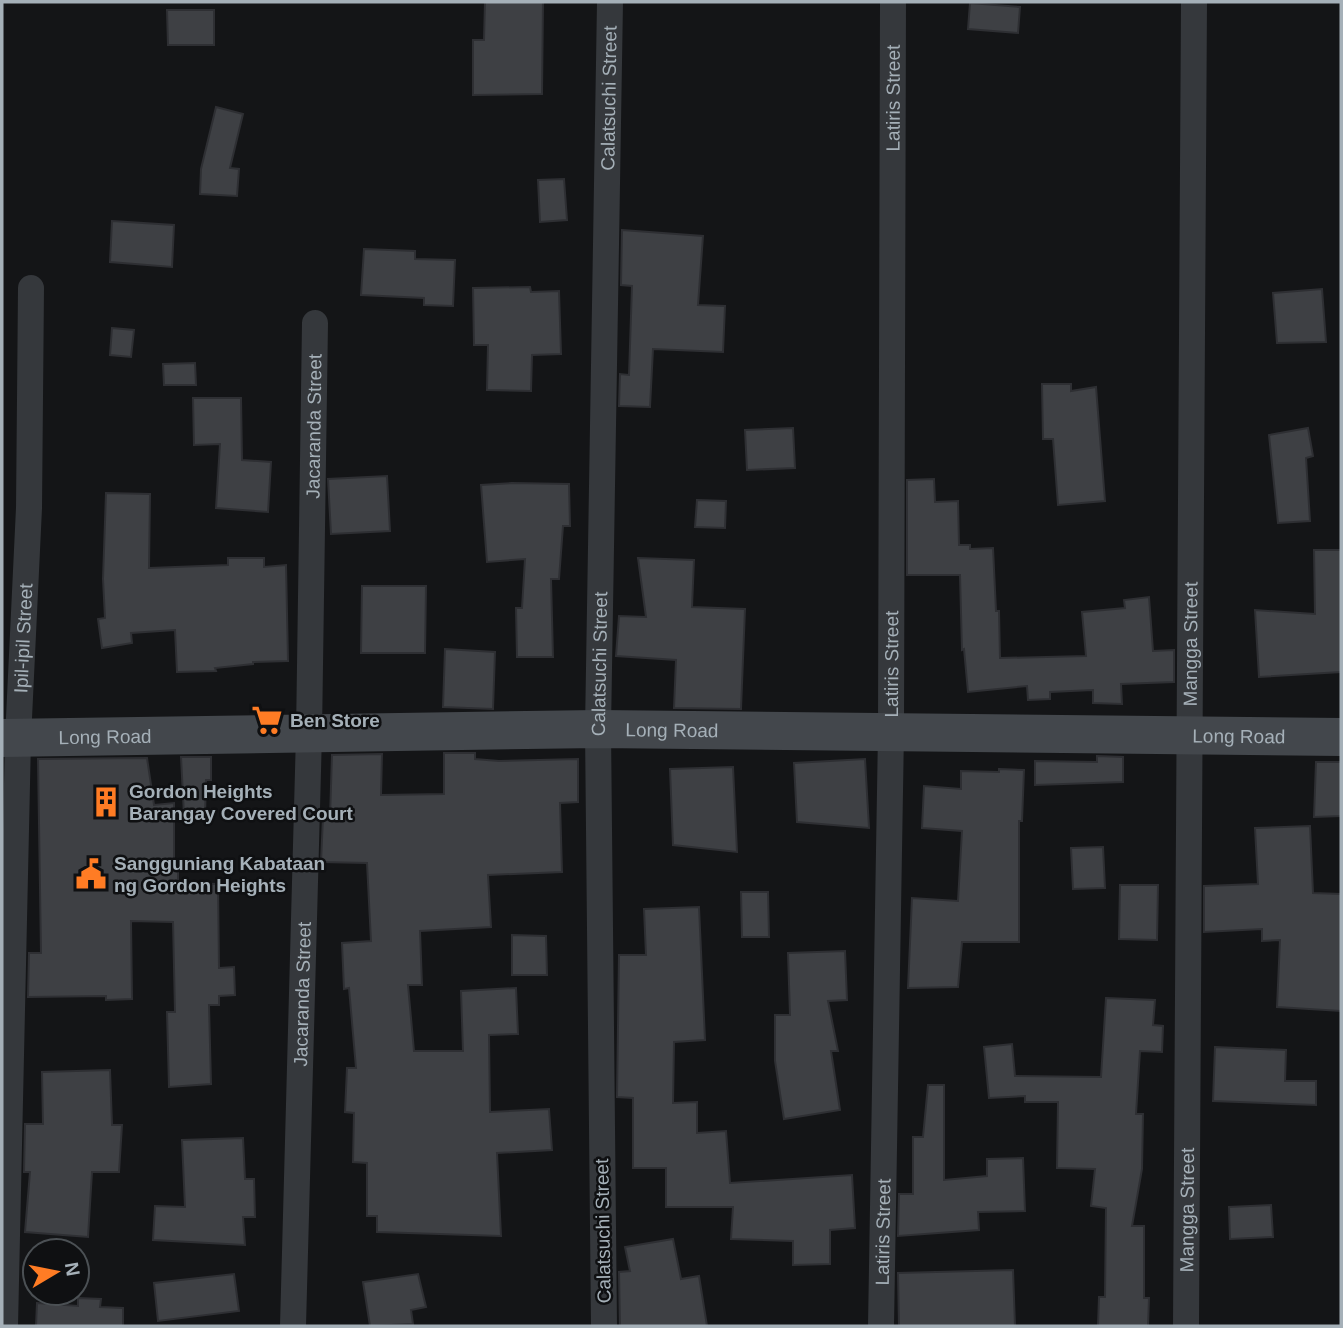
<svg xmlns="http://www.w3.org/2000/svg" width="1343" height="1328" font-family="Helvetica,sans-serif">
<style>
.building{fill:#3e4044;stroke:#2e2f33;stroke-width:2}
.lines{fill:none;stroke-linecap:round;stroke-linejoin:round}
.street{stroke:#35383c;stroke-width:26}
.secondary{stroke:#43474c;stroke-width:38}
.labels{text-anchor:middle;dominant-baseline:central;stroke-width:5;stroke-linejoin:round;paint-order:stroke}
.street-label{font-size:19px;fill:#a5b0b8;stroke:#0f1012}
.poi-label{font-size:19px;font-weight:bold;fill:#a5b0b8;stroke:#0f1012;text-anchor:start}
</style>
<rect width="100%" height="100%" fill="#141517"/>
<!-- building -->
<g class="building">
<path d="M485,2H543L542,94L473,95V40H484Z"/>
<path d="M970,3L1020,7L1018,33L968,29Z"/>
<path d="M167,10H214V45H168Z"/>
<path d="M216,107L243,114L230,168L239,169L237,196L200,194L201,169Z"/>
<path d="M564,179L567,220L540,222L538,180Z"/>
<path d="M112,221L174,225L172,267L110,262Z"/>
<path d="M622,230L703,236L698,305L725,306L723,352L653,349L650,407L619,406L620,374L629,375L632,286L621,285Z"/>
<path d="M364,249L415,251V259L455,260L453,306L424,305V298L361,295Z"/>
<path d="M530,287L531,292L559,291L561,354L532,355L531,391L487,390L488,345H474L473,288Z"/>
<path d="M1322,289L1326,342L1277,343L1273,293Z"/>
<path d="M112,328L134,330L131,357L110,355Z"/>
<path d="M195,363L196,385H164L163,364Z"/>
<path d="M1042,384H1071V391L1096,387L1105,501L1058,505L1053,439H1043Z"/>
<path d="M193,398H241L242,460L271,462L268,512L216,508L220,444L194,445Z"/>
<path d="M793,428L795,468L747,470L745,430Z"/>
<path d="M1308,428L1313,456L1306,458L1310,521L1278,523L1269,435Z"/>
<path d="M387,476L390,531L331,534L328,479Z"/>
<path d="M934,479L935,502L958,501L959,545H970V549L993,548L996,611H999L1000,658L1086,656L1082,612L1125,608L1124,600L1149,597L1153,651L1174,650V682L1121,684L1122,704L1093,703V690L1050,692V699L1028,700L1027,686L968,692L964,649L962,650L960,575H907V480Z"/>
<path d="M512,483L569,484L570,526H563L559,579H551L553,657H517L516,608H522L525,559L487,562L481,485Z"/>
<path d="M106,493L150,494L149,568L228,565V558H264V567L286,565L288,661L253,662V664L215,668L216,671L177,672L175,630L131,633L132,643L102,648L98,619L105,618L103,579Z"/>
<path d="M697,500L726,501L725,528L695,527Z"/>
<path d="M1314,550H1341V672L1259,677L1255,610L1315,614Z"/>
<path d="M638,558L694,560L692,607L745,609L741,709L674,708L676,660L616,656L619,616L646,617Z"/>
<path d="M362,586H426L425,653H361Z"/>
<path d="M445,649L495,652L493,709L443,707Z"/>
<path d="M444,753H475V759L499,761L578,759V802L560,803L562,872L488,875L491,927L420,931L422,985H408L414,1051H463L461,991L516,988L518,1034L489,1035L490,1112L549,1109L552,1150L497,1153L501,1236L377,1232V1216H367V1163L353,1162L354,1113L345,1112L347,1068H356L349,988L344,989L342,943L371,941L367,863L321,862L323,817H330L332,755L382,754L381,795L444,794Z"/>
<path d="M1097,756L1123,757V782L1035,785V761L1097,762Z"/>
<path d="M181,757H211V780H206L205,816L184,815Z"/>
<path d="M147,758L154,805L174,803V866H178V883L218,884L219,968L234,967L235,995L219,996V1005H209L211,1084L169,1087L167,1012H175L173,922L131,921L132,999L106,1000V996L28,997L29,953H41L38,759Z"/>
<path d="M865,759L869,828L797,822L794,763Z"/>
<path d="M1316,762H1341V816L1314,817Z"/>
<path d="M733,767L737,852L673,845L670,769Z"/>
<path d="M999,769L1024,770L1022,821H1019V942H962L958,987L908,988L912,898L958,901L962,831L922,828L924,786L961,789V771L999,772Z"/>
<path d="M1310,826L1313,893L1341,894V1011L1277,1007L1280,940L1262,941V929L1204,932V886L1258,884L1255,828Z"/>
<path d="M1103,847L1105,888L1073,889L1071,848Z"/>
<path d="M1120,885H1158L1157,940L1119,939Z"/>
<path d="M741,892H768L769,937H742Z"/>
<path d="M699,907L705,1040L674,1042L673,1103L697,1102V1133L726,1131L730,1183L852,1175L855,1228L830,1230V1264L793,1265V1241L731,1239L733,1207H666V1168H633V1098L617,1097L619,955H646L644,909Z"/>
<path d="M512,935L546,936L547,975H512Z"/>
<path d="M845,951L847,1000L828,1001L838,1051H831L840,1110L784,1119L775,1061V1015H790L788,953Z"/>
<path d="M1106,998L1155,1000L1153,1025L1163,1026L1162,1052L1140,1051L1136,1114H1143L1142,1169L1132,1226H1144V1298H1149L1148,1326H1098L1099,1297H1105L1106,1208L1091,1206L1095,1169L1057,1168L1058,1102H1025V1096L989,1098L984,1047L1012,1044L1015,1076L1101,1077Z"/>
<path d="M1215,1047L1286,1050L1285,1081H1316V1105L1213,1101Z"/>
<path d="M110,1070L112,1125H122L119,1172H92L88,1237L25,1232L30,1172H24L25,1124H43L42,1072Z"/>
<path d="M928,1085H944V1180L987,1176V1159L1023,1158L1025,1211L978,1212L979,1230L898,1236L899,1194H913V1137H923Z"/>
<path d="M243,1138L245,1179H254L255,1217H243L245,1245L153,1240L155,1206L185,1207L182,1140Z"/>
<path d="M1271,1205L1273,1237L1230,1239L1229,1207Z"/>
<path d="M673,1239L681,1279L699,1276L707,1326H620L619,1272L630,1271L625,1247Z"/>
<path d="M1013,1270L1015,1326H899L898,1273Z"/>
<path d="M234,1274L239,1311L158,1321L154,1283Z"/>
<path d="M418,1274L426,1307L411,1310L413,1324L370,1326L363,1282Z"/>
<path d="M78,1298L101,1299L100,1307L123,1308V1326H36L37,1303L78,1306Z"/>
</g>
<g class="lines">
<!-- street -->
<g class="street">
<path id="s1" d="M5,1326L18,739L29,508L31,288"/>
<path id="s2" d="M293,1326L309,734L315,323"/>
<path id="s3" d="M604,1326L598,729L610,2"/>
<path id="s4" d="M881,1326L891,732L893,2"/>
<path id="s5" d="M1186,1326L1194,2"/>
</g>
<!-- secondary -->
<path class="secondary" id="s6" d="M2,738L598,729L1341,737"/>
</g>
<!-- icons -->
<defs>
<g id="supermarket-bare" transform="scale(2.415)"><path d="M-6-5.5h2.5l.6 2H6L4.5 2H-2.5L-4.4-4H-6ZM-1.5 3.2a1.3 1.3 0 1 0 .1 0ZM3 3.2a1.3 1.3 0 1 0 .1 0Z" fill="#ff7c24" stroke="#0f1012" stroke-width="2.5" paint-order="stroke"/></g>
<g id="building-bare" transform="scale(2.415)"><path d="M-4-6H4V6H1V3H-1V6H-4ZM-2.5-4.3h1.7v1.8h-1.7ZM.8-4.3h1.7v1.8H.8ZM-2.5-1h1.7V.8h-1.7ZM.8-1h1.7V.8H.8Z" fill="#ff7c24" stroke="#0f1012" stroke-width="2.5" paint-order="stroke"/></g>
<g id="civic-bare" transform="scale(2.415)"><path d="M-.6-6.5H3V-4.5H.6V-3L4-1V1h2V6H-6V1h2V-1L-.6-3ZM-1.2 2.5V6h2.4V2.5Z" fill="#ff7c24" stroke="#0f1012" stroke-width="2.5" paint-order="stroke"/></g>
</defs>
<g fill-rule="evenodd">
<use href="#supermarket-bare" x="267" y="720"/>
<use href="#building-bare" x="106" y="802"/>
<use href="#civic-bare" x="91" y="874"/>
</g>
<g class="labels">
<!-- street labels -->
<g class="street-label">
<text stroke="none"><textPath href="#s3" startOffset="1228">Calatsuchi Street</textPath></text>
<text stroke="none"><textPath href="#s4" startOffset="1228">Latiris Street</textPath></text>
<text stroke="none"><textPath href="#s2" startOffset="900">Jacaranda Street</textPath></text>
<text stroke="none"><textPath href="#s1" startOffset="688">Ipil-ipil Street</textPath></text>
<text stroke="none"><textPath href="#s5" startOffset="682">Mangga Street</textPath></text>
<text stroke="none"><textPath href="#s3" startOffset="662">Calatsuchi Street</textPath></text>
<text stroke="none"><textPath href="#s4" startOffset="662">Latiris Street</textPath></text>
<text stroke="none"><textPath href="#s6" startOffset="670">Long Road</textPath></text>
<text stroke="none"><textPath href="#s6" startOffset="1237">Long Road</textPath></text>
<text stroke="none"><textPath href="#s6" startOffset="103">Long Road</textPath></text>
<text stroke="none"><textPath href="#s2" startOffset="332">Jacaranda Street</textPath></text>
<text stroke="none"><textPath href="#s5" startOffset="116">Mangga Street</textPath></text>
<text transform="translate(603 1231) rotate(-91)">Calatsuchi Street</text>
<text stroke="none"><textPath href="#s4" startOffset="94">Latiris Street</textPath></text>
</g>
<!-- poi labels -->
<g class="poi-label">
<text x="290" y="720">Ben Store</text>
<text x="129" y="791">Gordon Heights<tspan x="129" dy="22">Barangay Covered Court</tspan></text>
<text x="114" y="863">Sangguniang Kabataan<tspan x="114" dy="22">ng Gordon Heights</tspan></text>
</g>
</g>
<!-- border -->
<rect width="1343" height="1328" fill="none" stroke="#a5b0b8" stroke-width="7"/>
<!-- north arrow -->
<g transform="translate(56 1272) rotate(80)"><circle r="33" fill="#0f1012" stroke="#4b5054" stroke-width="2"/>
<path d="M0-5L12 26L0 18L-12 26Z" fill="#ff7c24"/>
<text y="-10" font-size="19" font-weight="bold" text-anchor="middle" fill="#a5b0b8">N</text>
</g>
</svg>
